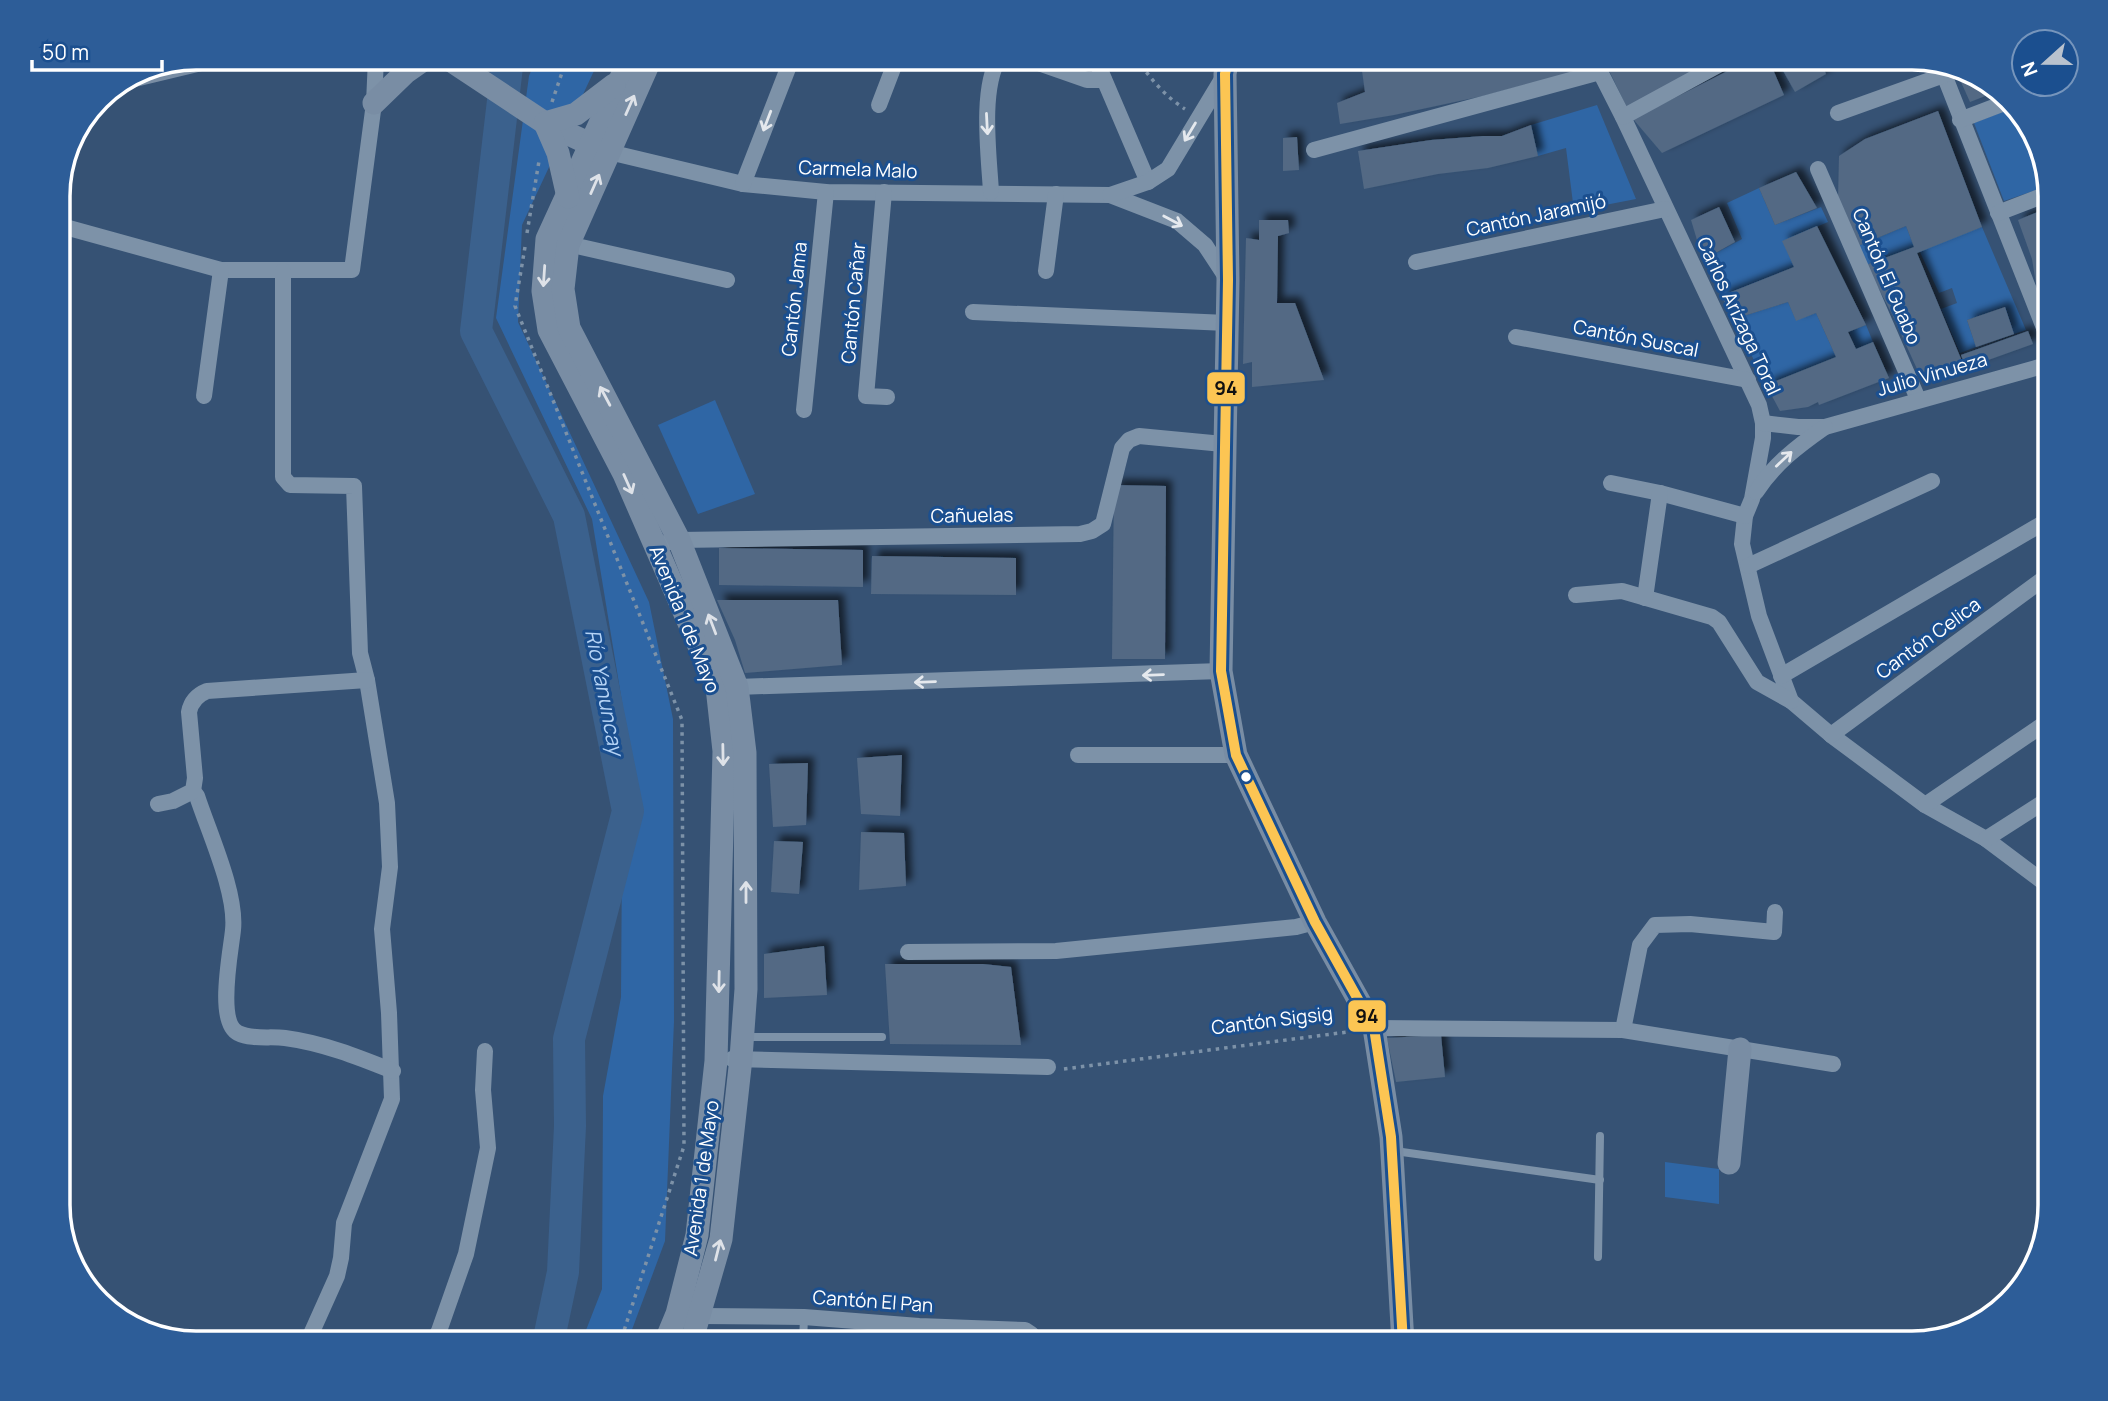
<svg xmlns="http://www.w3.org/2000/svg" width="2108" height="1401" font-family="Manrope,sans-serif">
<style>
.green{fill:#2f66a5}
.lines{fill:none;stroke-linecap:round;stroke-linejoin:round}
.river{stroke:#3b618d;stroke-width:32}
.building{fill:#526984;filter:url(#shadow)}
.path{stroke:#7d92a8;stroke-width:3.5;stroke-dasharray:3.5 5;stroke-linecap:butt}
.lane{stroke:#7d92a8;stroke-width:8}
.street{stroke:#7d92a8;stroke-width:16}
.secondary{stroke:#798da4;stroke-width:23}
.bus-1-casing{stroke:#1b4f8f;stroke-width:16}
.bus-1{stroke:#fcc553;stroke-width:10}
.oneway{stroke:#dee2e8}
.oneway2{stroke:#e5e9ee}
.bus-dot{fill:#fff;stroke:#1b4f8f;stroke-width:2.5}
.labels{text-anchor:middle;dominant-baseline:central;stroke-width:6;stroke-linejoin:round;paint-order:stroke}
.street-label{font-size:19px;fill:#fff;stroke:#1b4f8f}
.water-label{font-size:21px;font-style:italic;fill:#b5d3f5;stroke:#1b4f8f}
.rim{fill:none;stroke:#fff;stroke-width:3.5}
.line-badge{stroke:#1b4f8f;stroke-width:2.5}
.pale-badge-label{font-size:19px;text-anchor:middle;font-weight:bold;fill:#111}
</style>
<defs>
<filter id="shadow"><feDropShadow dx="6" dy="-6" stdDeviation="3.5" flood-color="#0009"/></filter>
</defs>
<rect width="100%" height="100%" fill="#365274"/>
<!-- green -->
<g class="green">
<path d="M536,58H600L522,225L518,322L649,602L673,719L674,1021L665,1241L627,1343H581L602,1289L603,1096L621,997L623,708L592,519L496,318L529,76Z"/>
<path d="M1597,105L1636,199L1574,211L1566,148L1538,156L1531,125Z"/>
<path d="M2012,108L2036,135L2048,186L2004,201L1974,123Z"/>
<path d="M1759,188L1775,225L1821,207L1828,222L1783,241L1794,267L1723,296L1703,260L1742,239L1727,203Z"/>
<path d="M1906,226L1914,247L1866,265L1858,246Z"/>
<path d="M1982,227L2026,330L2014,334L2004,307L1967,320L1976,347L1960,353L1941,309L1957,303L1952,288L1939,293L1919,250Z"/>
<path d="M1788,302L1796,320L1816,313L1836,357L1766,385L1734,319Z"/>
<path d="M1866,325L1873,342L1856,349L1849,332Z"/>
<path d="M715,400L755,494L698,514L658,425Z"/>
<path d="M1665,1162L1719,1169V1204L1665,1197Z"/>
</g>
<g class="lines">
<!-- river -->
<path class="river" d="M508,58L476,331L569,516L628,811L569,1039L570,1126L563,1272L548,1343"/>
</g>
<!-- building -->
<g class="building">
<path d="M1439,58H1572L1578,71L1483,96L1394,115L1340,124L1337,103L1365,92L1362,71L1385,62H1430Z"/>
<path d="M1603,58H1685L1692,71L1627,108Z"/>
<path d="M1753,58H1768L1784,95L1662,153L1633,119Z"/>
<path d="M1776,58H1820L1826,74L1795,92Z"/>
<path d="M1956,71L1989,81L1998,91L1970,102Z"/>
<path d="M1938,111L1982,227L1917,253L1964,366L1922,380L1892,314L1866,265L1914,247L1906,226L1858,246L1838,199L1839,156L1865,139Z"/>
<path d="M1531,125L1538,156L1488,168L1438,174L1364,189L1358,151L1431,140L1483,136H1502Z"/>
<path d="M1297,137L1299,170L1283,171V138Z"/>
<path d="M1796,172L1817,208L1775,225L1759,188Z"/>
<path d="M1719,207L1735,242L1703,260L1691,220Z"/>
<path d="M2050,207V277L2036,284L2032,259L2018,220Z"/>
<path d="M1259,220H1288L1289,233L1278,236L1277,303H1295L1324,380L1252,387V362L1243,364L1246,238L1259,240Z"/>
<path d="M1817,226L1866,325L1848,332L1856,349L1873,342L1889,378L1819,405L1818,402L1808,407L1780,411L1766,385L1836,357L1816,313L1796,321L1788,302L1734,319L1721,296L1794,267L1782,241Z"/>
<path d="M2005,307L2014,334L1976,347L1967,320Z"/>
<path d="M2028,331L2033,344L1966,368L1961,355Z"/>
<path d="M1114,485L1166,486L1165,659H1112Z"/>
<path d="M719,548L863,550V587L719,585Z"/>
<path d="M872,556L1016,558V595L871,594Z"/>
<path d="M717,600H838L842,665L745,673L735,640Z"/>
<path d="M902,755L900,816L861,814L857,758Z"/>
<path d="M808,763L806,825L773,827L769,764Z"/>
<path d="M861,832L904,833L906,886L859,890Z"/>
<path d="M774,841L803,842L799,894L771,892Z"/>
<path d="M824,946L827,995L764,998V954Z"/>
<path d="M885,964H983L1011,967L1021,1045L890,1044Z"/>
<path d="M1441,1035L1445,1077L1396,1082L1387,1038Z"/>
</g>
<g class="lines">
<!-- path -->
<g class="path">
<path d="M1137,58C1149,78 1166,97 1185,109"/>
<path d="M552,102L567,58"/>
<path d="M527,233L539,161"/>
<path d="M525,247L515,306L682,720L684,1146L620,1343"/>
<path d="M1064,1069L1355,1031"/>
</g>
<!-- lane -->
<g class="lane">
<path d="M746,1037H882"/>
<path d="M1395,1151L1600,1180"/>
<path d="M1598,1257L1600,1136"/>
<path d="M803,1343L804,1317"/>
</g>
<!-- street -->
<g class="street">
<path d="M1024,58L1087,80H1104"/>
<path d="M1095,58L1148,182"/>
<path d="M1593,58L1623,117L1759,405L1763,423V438L1752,499L1745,516L1742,544L1759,616L1791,701L1831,735L1925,805L1986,839L2050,887"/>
<path d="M1941,67L2050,343"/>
<path d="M879,105L897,58"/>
<path d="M1838,113L1944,75"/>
<path d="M1623,117L1724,62"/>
<path d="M1960,120L2007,102"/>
<path d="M1314,150L1600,72"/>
<path d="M609,152L743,184L826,192L1110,195L1177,221L1205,245L1228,280"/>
<path d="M1818,169L1918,399"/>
<path d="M743,184L792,58"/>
<path d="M884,192L866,396L887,397"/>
<path d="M991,192C989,156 980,89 999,58"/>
<path d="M1110,195L1148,182L1168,169L1224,76"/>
<path d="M1998,213L2050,193"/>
<path d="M58,225L221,270H352L374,103L376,58"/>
<path d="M559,242L727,280"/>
<path d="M1416,262L1665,209"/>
<path d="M283,271V477L290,485L354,486L360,653L367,680L387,803L390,867L382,929L389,1013L392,1099L344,1223L341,1258L337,1276L307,1343"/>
<path d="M1046,271L1056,194"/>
<path d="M973,312L1227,323"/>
<path d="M1516,337L1748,380"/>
<path d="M204,396L221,270"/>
<path d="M804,410L826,192"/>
<path d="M1763,423L1798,427H1825L2050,364"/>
<path d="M1611,483L1660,493L1745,516"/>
<path d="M1756,492C1774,464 1798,446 1825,427"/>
<path d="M656,545L679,540L1080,534L1092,531L1103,524L1122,448L1129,440L1139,436L1223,444"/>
<path d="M1748,566L1932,481"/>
<path d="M1576,595L1622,591L1712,617L1719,622L1757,682L1791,701"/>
<path d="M1645,598L1660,493"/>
<path d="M1781,676L2050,519"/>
<path d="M737,687L1221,671"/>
<path d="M1831,735L2050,574"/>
<path d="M1078,755H1236"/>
<path d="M193,791L197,796C209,833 237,893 233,930C231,951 216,1022 238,1033C252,1040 270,1036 285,1038C323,1043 358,1057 393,1071"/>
<path d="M158,804L173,801L193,791L195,778L189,712C191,702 197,695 207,691L367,680"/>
<path d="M1925,805L2050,720"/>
<path d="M1986,839L2050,798"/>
<path d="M908,952L1056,951L1296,927L1315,922"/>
<path d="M1374,1028L1623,1030L1833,1064"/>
<path d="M1623,1030L1640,945L1655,925L1690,924L1774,932L1775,912"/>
<path d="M732,1059L1048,1067"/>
<path d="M701,1316L804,1317L919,1326L1025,1330L1031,1334V1343"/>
<path d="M432,1343L439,1331L466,1254L488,1148L483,1090L485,1051"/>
</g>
<!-- secondary -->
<g class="secondary">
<path d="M447,58L545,123L603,150"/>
<path d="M630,58L547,239L543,291L549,330L624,474L717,687L724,751L716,1061L697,1235L677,1314L665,1343"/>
<path d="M651,58L568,245L563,289L569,328L679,540L737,687L745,753L746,989L741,1058L721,1239L691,1343"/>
<path d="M1228,58L1225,74L1228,280L1221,671L1236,755L1315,922L1374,1028L1391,1137L1403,1343"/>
<path d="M132,76L207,58"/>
<path d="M374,103L406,72L426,58"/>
<path d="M568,197L558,153L545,123L576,114L614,85"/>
<path d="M1729,1163L1740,1049"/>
</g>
<!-- bus-1 casing -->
<g class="bus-1-casing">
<path id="bus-1" d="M1228,58L1225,74L1228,280L1221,671L1236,755L1315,922L1374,1028L1391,1137L1403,1343"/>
</g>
<!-- bus-1 -->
<use href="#bus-1" class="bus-1"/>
</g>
<!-- one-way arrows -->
<defs><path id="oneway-shaft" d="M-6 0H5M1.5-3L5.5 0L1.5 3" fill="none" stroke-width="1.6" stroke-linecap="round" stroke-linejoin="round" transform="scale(1.75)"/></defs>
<g class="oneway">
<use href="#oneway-shaft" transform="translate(630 105) rotate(-66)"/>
<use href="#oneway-shaft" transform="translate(595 184) rotate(-66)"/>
<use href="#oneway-shaft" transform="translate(544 276) rotate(94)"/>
<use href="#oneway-shaft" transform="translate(605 396) rotate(-118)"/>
<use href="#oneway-shaft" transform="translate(628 484) rotate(66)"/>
<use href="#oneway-shaft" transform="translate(712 624) rotate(-111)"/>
<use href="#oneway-shaft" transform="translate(723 755) rotate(89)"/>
<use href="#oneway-shaft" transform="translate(746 892) rotate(-90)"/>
<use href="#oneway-shaft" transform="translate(719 982) rotate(91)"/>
<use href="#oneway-shaft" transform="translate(718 1250) rotate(-76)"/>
</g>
<g class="oneway2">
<use href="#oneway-shaft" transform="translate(767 121) rotate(111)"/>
<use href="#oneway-shaft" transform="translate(987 124) rotate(87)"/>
<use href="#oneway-shaft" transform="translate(1190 132) rotate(121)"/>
<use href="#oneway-shaft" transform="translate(1173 221) rotate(28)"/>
<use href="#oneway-shaft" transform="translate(1784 459) rotate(-43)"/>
<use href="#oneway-shaft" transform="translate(1153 675) rotate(178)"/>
<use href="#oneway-shaft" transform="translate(925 682) rotate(178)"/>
</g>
<!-- markers -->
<circle class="bus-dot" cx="1246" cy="777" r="6"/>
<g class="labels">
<!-- street labels -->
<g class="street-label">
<text transform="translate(858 169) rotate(2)">Carmela Malo</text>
<text transform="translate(1536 215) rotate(-12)">Cantón Jaramijó</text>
<text transform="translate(1887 276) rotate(67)">Cantón El Guabo</text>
<text transform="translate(794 299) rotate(-84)">Cantón Jama</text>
<text transform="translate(853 303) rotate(-85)">Cantón Cañar</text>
<text transform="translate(1739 316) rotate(65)">Carlos Arízaga Toral</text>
<text transform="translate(1636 338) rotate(11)">Cantón Suscal</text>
<text transform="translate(1932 374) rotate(-16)">Julio Vinueza</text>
<text transform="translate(972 515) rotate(-1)">Cañuelas</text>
<text transform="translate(685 619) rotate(68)">Avenida 1 de Mayo</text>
<text transform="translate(1928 638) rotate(-36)">Cantón Celica</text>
<text transform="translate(1272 1020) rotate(-7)">Cantón Sigsig</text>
<text transform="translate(701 1178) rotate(-82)">Avenida 1 de Mayo</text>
<text transform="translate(873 1301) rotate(4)">Cantón El Pan</text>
</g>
<!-- water labels -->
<g class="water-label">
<text transform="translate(605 692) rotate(79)">Río Yanuncay</text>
</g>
</g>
<!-- crop -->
<path d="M0 0H2108V1401H0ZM196 70H1912A126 126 0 0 1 2038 196V1205A126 126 0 0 1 1912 1331H196A126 126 0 0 1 70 1205V196A126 126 0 0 1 196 70Z" fill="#2d5d98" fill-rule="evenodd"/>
<path class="rim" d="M196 70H1912A126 126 0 0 1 2038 196V1205A126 126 0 0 1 1912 1331H196A126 126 0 0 1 70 1205V196A126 126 0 0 1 196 70Z"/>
<g class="line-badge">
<rect x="1206" y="371" width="40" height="34" rx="7" fill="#fcc553"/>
<rect x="1347" y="999" width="40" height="34" rx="7" fill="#fcc553"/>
</g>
<g class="pale-badge-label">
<text x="1226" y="395">94</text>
<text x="1367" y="1023">94</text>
</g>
<!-- north arrow -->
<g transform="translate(2045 63) rotate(249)"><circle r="33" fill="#1b4f8f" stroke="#7695bc" stroke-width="2"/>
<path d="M0-5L12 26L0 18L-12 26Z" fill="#b9c2ce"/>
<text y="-10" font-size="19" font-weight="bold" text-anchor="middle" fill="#ffffff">N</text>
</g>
<!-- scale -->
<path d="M32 60v10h130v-10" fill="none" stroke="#ffffff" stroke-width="3.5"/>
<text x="42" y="60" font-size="21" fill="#ffffff" stroke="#1b4f8f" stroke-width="5" paint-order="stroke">50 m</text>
</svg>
